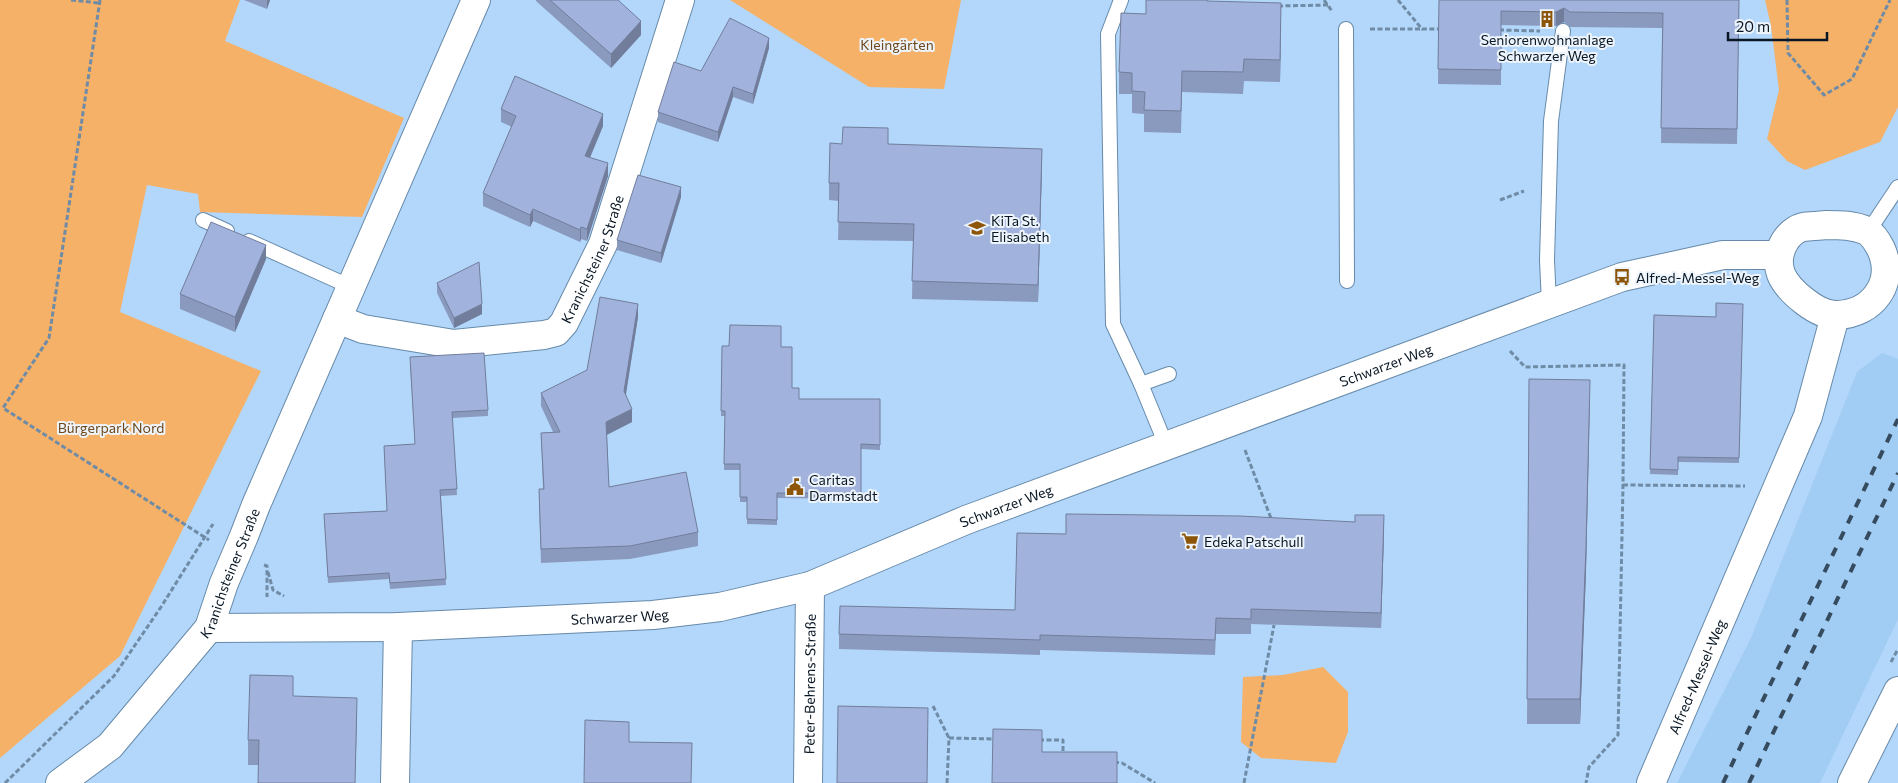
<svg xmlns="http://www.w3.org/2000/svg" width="1898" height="783" font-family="Commissioner,sans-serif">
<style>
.built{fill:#a1ccf4}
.green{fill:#f5b168}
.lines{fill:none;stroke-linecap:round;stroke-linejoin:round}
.lane-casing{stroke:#678aaa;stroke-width:16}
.street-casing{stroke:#678aaa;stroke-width:30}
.secondary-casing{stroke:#678aaa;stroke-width:30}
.path{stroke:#6f8ba5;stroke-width:3;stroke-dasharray:5 2.5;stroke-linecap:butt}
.lane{stroke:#fff;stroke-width:14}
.street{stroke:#fff;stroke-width:28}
.secondary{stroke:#fff;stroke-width:28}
.rail{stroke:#364b5d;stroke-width:4;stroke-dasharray:9 9;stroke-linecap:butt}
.wall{fill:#8a9abe}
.shaded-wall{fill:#717d9b}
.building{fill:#a1b3dd;stroke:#717d9b}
.labels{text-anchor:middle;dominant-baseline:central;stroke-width:4;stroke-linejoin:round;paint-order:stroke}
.poi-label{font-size:14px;fill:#091724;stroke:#edf4fb;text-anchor:start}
.park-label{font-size:14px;fill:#6e481c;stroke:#edf4fb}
.street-label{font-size:14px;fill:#091724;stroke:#edf4fb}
</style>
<rect width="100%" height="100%" fill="#b2d7fa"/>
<!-- built -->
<path class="built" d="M1882,353L1898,359V619L1820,783H1677L1751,638L1857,372Z"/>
<!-- green -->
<g class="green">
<path d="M0,0H240L225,41L404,118L362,217L200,212L198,194L147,185L120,312L261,371L120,656L0,758Z"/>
<path d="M730,0H961L944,89L869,87Z"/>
<path d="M1765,0H1898V107L1880,142L1805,170L1787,161L1767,139L1779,90L1771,26Z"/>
<path d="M1323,667L1348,692V732L1336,763L1261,758L1241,742L1243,677L1283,675Z"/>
</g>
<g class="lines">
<!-- lane casing -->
<g class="lane-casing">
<g id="lane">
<path d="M1121,0L1108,34L1113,324L1141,384"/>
<path d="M1346,29L1347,281"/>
<path d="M203,220L227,231"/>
<path d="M1868,232L1898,187"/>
<path d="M249,241L351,287"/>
<path d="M1549,304L1547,260L1551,121L1563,31"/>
<path d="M1166,445L1141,384L1169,374"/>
</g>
</g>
<!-- street casing -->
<g class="street-casing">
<g id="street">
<path d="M1826,225C1840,225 1854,225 1867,231C1873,235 1878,243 1881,249C1896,282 1873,314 1837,315C1818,316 1788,291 1781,274C1777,263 1779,251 1785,241C1789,235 1795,229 1803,227C1810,226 1818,226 1826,225Z"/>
<path id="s1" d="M337,319L363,329L454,344L544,335L556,332L564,323L603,244L680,0"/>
<path id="s2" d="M209,628L398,627L653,615L720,607L810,586L966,520L1622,277L1723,255H1779"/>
<path d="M395,783L398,627"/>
<path id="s3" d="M808,783L810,586"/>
<path id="s4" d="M1651,783L1808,416L1835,316"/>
<path d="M1852,783L1898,691"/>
</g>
</g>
<!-- secondary casing -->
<g class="secondary-casing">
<g id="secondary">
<path id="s5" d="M60,783L110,746L209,628L224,583L244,536L256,505L476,0"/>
</g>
</g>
<!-- path -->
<g class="path">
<path d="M71,0L99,3"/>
<path d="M100,0L49,338L3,408L209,540"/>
<path d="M1324,0L1332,11"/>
<path d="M1398,0L1422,29H1442"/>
<path d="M1787,0L1788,53L1824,95L1852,79L1890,0"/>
<path d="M1278,6L1328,5"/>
<path d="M1370,29H1422"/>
<path d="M1499,30L1540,31"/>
<path d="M1500,200L1524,191"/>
<path d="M1510,351L1525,367L1624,365L1623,485L1618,735L1589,767L1586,783"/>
<path d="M1245,450L1272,521"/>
<path d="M1623,485L1745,486"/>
<path d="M264,565L267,566V597"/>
<path d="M268,572L273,590L284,596"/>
<path d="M1891,662L1898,649"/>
<path d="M933,706L949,738"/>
<path d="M1039,740H1063V755"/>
<path d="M1114,762L1122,763L1155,783"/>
<path d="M5,783L114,676L161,607L213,524"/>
<path d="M947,783L949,738L995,739"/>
<path d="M1244,783L1274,625"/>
</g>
<!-- lane -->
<use href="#lane" class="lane"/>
<!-- street -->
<use href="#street" class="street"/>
<!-- secondary -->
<use href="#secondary" class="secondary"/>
<!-- rail -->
<g class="rail">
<path d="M1723,783L1898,419"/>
<path d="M1749,783L1898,473"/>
</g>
</g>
<!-- wall -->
<g class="wall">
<path d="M244,0H270L267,9Z"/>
<path d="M536,0H618L641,35L611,68L536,1Z"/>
<path d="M1439,0H1739L1737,144L1661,143L1662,28L1570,27L1564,22L1556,26L1501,25V85L1438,84Z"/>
<path d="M1208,1L1281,25L1280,82L1244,81L1243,94L1182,92L1181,133L1144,132V114L1132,113V94H1119V72L1146,14Z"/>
<path d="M769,48L753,104L733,97L718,142L658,122V112L701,71Z"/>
<path d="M501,109L603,126L590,158L608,176L587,241L581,239L580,242L533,221L530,227L483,206V193L512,127L501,122Z"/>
<path d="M888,144L1042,166L1038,302L912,299L913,241L838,240L839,201L829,200V183Z"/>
<path d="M681,197L661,263L617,250V240Z"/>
<path d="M266,259L235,332L180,309V294Z"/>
<path d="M437,283L482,314L454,328L437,293Z"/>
<path d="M1743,304L1739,463L1678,462V475L1650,474L1654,315L1716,317Z"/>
<path d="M638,317L626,395L632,422L607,435L609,487L698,532V546L630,559L541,563L539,503V489H543L541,433L553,432L541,406V393L587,370Z"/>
<path d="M722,346L792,388L799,399H880V450L861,449V499L777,498V525L747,524V502H740V470H724L725,416H721Z"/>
<path d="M410,363L488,410V416L452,418L457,495L441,496L446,585L390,589L389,579L328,583L324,514L387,511L384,446L415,444Z"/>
<path d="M1529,379L1590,404L1586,572L1580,724H1527Z"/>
<path d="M1384,531L1381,628L1251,624V634H1216L1215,655L1040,650V655L839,649V634L1015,610L1066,534Z"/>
<path d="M293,696L357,723L355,783H258L259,765H248V740Z"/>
</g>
<!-- shaded-wall -->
<g class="shaded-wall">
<path d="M267,0H270L267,9Z"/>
<path d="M1281,3V25L1280,82V60Z"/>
<path d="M1564,8V22L1556,26V12Z"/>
<path d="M641,21V35L611,68V54Z"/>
<path d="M769,38V48L753,104V94Z"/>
<path d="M733,87V97L718,142V132Z"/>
<path d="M603,114V126L585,169V156Z"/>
<path d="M1042,149V166L1038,302V285Z"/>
<path d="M608,163V176L587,241V229Z"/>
<path d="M681,187V197L661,263V253Z"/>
<path d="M533,209V221L530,227V215Z"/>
<path d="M581,227V239L580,242V230Z"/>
<path d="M266,245V259L235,332V317Z"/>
<path d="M482,304V314L454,328V318Z"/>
<path d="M638,304V317L624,405V391Z"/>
<path d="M1590,380L1586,572L1580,724V699Z"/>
<path d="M632,409V422L606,435V422Z"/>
<path d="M1384,515V531L1381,628V613Z"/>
</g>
<!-- building -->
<g class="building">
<path d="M550,0H618L641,21L611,54Z"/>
<path d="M1146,0H1207V1L1281,3L1280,60L1244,59L1243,72L1182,71L1181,111L1144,110L1145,92L1132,91V73L1119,72L1121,13L1146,14Z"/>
<path d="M1439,0H1739L1737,129L1661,128L1663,13L1570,12L1564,8L1556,12L1501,11V70L1438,69Z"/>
<path d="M730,18L769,38L753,94L733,87L718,132L658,112L674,62L701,71Z"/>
<path d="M515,76L603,114L585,156L608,163L587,229L581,227L580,230L533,209L530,215L483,193L516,116L501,109Z"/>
<path d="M843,127L888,128V144L1042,149L1038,285L912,281L914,224L838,222L839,183H829L830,143L842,144Z"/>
<path d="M638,175L681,187L661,253L617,240Z"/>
<path d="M211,222L266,245L235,317L180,294Z"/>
<path d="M479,262L482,304L454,318L437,283Z"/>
<path d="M600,297L638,304L624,391L632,409L606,422L609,487L686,472L698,532L630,546L541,549L539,489H544L541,433L560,432L541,393L587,370Z"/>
<path d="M1716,303L1743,304L1739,458L1678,457V470L1650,469L1654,315L1716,317Z"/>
<path d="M730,325L781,326V347H792V388H799V399H880V445L861,444V493H777V520L747,519V497H740V464H724L725,411H721L722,346H729Z"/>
<path d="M484,353L488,410L452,412L457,489L440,490L446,579L390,583L389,573L328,577L324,514L387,511L384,446L415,444L410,357Z"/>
<path d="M1529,379L1590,380L1586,547L1580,699H1527Z"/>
<path d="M1066,514L1240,516L1355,522V515H1384L1381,613L1251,609V619L1216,618L1215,640L1040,635V640L839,634L840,606L1015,610L1017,533L1066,534Z"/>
<path d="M250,675L293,676V696L357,698L355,783H258L259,740H248Z"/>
<path d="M838,706L928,708L927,783H837Z"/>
<path d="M585,720L629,722V742L692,743L691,783H584Z"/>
<path d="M993,729L1042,730V752H1117V783H992Z"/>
</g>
<!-- icons -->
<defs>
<g id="building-bare" transform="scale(1.35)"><path d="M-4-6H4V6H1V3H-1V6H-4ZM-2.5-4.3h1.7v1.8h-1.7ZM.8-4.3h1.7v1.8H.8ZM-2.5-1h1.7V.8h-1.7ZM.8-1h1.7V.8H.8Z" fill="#8c5508" stroke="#edf4fb" stroke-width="2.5" paint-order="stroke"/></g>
<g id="school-bare" transform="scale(1.35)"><path d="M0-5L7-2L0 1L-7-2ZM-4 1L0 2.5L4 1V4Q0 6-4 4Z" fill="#8c5508" stroke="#edf4fb" stroke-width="2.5" paint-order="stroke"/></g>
<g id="bus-bare" transform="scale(1.35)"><path d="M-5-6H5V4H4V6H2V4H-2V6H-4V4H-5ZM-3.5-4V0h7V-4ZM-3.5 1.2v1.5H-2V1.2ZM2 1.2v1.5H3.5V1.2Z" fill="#8c5508" stroke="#edf4fb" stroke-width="2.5" paint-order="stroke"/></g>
<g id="civic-bare" transform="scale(1.35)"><path d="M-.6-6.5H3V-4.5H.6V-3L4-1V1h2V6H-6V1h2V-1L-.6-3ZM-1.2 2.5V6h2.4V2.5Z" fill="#8c5508" stroke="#edf4fb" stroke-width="2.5" paint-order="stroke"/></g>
<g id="supermarket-bare" transform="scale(1.35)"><path d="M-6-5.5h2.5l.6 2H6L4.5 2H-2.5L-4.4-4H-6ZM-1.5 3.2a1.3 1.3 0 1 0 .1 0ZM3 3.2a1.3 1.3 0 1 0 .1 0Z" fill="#8c5508" stroke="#edf4fb" stroke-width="2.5" paint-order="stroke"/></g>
</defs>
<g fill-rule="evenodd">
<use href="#building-bare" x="1547" y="19"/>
<use href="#school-bare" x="977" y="228"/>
<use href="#bus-bare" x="1622" y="277"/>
<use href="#civic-bare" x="795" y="487"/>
<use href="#supermarket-bare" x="1190" y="541"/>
</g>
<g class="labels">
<!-- poi labels -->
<g class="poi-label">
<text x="1547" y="39" text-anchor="middle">Seniorenwohnanlage<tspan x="1547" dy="16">Schwarzer Weg</tspan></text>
<text x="991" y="220">KiTa St.<tspan x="991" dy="16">Elisabeth</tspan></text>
<text x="1636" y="277">Alfred-Messel-Weg</text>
<text x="809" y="479">Caritas<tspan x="809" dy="16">Darmstadt</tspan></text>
<text x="1204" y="541">Edeka Patschull</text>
</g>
<!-- park labels -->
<g class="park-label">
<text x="897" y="44">Kleingärten</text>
<text x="111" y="427">Bürgerpark Nord</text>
</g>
<!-- street labels -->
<g class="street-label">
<text stroke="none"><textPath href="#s1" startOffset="305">Kranichsteiner Straße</textPath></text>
<text stroke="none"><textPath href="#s2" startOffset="1221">Schwarzer Weg</textPath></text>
<text stroke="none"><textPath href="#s2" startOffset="816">Schwarzer Weg</textPath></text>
<text stroke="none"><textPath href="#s5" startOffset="275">Kranichsteiner Straße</textPath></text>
<text stroke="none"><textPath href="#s2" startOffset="411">Schwarzer Weg</textPath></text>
<text stroke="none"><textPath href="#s4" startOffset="116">Alfred-Messel-Weg</textPath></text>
<text stroke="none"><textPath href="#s3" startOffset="99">Peter-Behrens-Straße</textPath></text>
</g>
</g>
<!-- scale -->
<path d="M1728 32v8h99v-8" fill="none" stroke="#091724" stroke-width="2.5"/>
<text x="1736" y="32" font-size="15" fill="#091724" stroke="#edf4fb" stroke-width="4" paint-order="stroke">20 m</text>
</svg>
